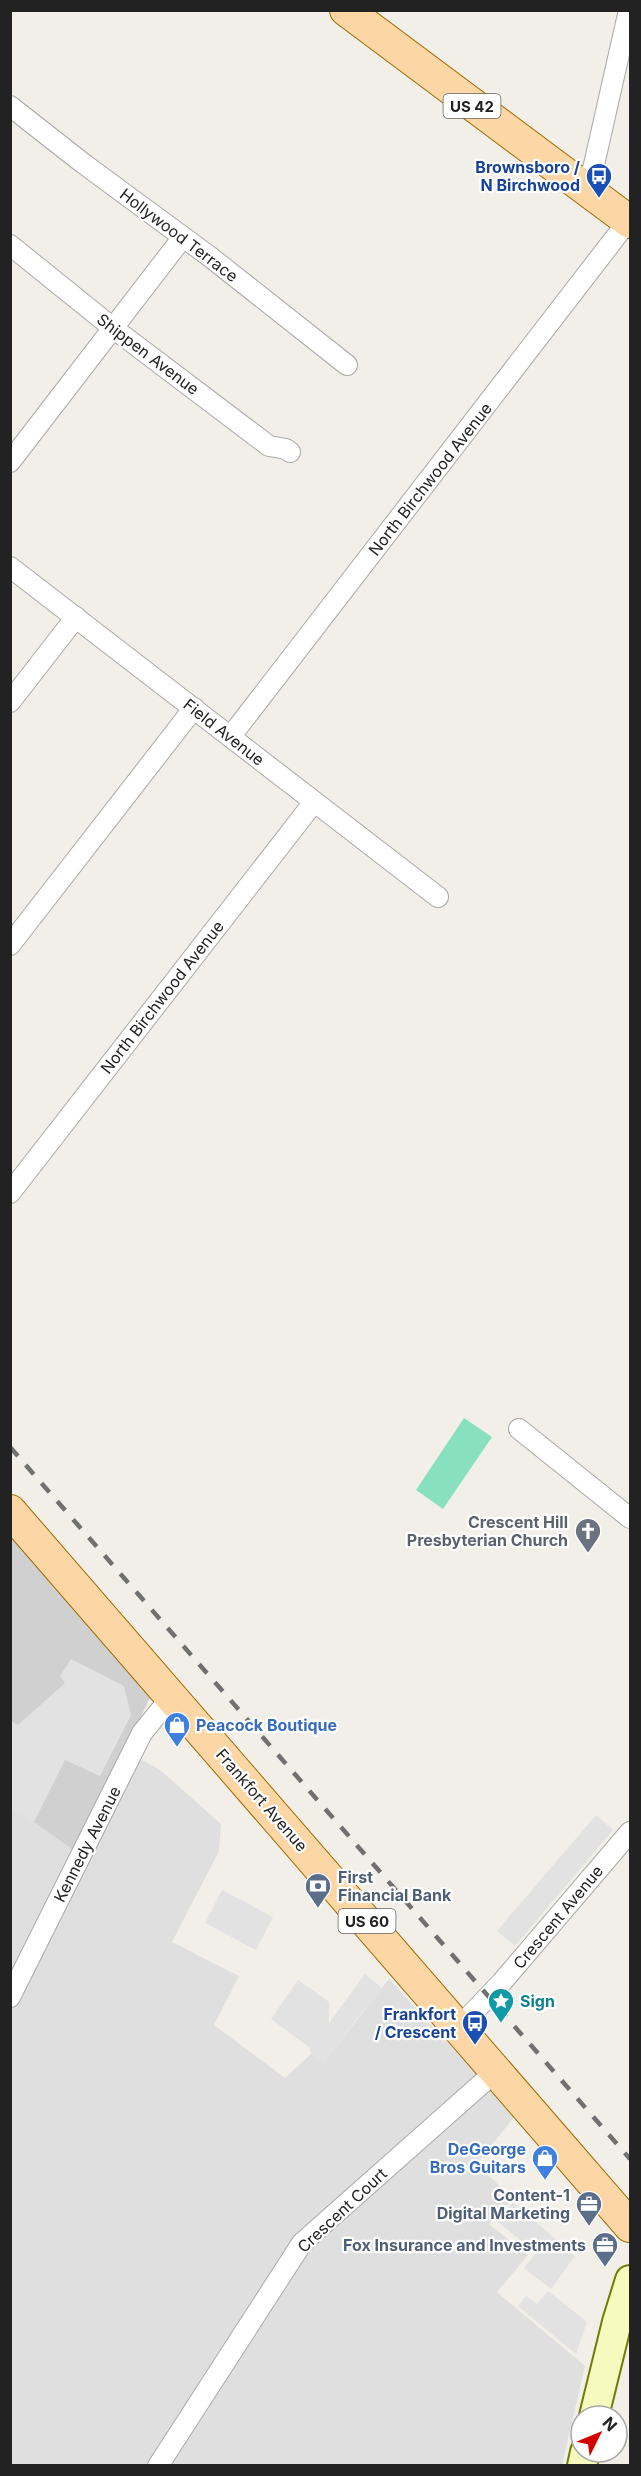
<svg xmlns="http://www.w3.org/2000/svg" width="641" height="2476" font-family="Inter,sans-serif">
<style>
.residential{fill:#e0dfdf}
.religious{fill:#d0d0d0}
.pitch{fill:#88e0be}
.parking{fill:#e2e2e2}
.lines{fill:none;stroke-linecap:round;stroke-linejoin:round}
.street-casing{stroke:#a9a9a9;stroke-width:22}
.secondary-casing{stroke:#707d05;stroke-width:32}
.primary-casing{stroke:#a06b00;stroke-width:34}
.street{stroke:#fff;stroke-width:20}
.secondary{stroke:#f7fabf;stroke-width:28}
.primary{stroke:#fcd6a4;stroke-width:32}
.rail{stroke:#707070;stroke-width:4.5;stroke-dasharray:12 12;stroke-linecap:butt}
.labels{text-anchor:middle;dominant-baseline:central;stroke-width:4.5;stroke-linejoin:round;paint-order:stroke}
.shield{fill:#fff;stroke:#646464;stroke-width:1.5}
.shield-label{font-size:15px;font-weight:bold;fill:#222}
.transit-label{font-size:16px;font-weight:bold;fill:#164399;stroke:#fff;text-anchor:end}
.street-label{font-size:16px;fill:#222;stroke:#fff}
.worship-label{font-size:16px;font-weight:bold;fill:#5b616d;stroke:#fff;text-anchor:end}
.shop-label{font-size:16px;font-weight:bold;fill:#366cbe;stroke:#fff;text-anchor:start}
.service-label{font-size:16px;font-weight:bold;fill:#4e5e75;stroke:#fff;text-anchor:end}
.culture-label{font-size:16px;font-weight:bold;fill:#0d838f;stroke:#fff;text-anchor:start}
</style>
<rect width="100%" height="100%" fill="#f2efe9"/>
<!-- residential -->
<path class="residential" d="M138,1758L159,1769L221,1824L219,1851L172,1942L239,1976L214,2025L285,2078L311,2054L324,2062L389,1979L515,2116L476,2164L513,2198L489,2224L528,2255L497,2292L585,2366L562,2465H11L10,1810L34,1822Z"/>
<!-- religious -->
<path class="religious" d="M10,1535L151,1695L78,1853L34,1822L11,1810Z"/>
<!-- pitch -->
<path class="pitch" d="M464,1418L492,1437L443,1509L416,1490Z"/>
<!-- parking -->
<g class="parking">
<path d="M71,1659L124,1686L131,1715L100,1776L65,1760L34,1822L11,1810V1721L18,1725L65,1683L60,1676Z"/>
<path d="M596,1815L613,1830L515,1946L497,1931Z"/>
<path d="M222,1890L273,1917L256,1950L205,1923Z"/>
<path d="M365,1974L383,1989L358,2017L324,2063L311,2054L309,2047L271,2019L298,1980L329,2002V2023Z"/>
<path d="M513,2202L575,2256L551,2289L524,2268L536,2253L497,2221Z"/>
<path d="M548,2291L587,2322L576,2354L518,2306L526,2296L537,2304Z"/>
</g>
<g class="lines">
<!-- street casing -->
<g class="street-casing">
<g id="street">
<path d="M10,106L84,164L209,256L347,365"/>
<path d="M582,186L593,169L629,10"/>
<path d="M10,245L113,328L269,446L286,449L290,452"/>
<path d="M10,462L183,237"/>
<path d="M10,567L438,897"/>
<path d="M10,702L76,617"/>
<path d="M231,736L628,221"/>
<path d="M10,945L194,708"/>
<path d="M10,1193L314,802"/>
<path d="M519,1429L630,1518"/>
<path d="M10,1997L142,1733L172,1696"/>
<path d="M459,2027L502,1982L630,1832"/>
<path d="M158,2466L302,2243L496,2071"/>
</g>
</g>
<!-- secondary casing -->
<g class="secondary-casing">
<g id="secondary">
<path d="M594,2416L617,2322L630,2280"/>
<path d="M582,2466L585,2452"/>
</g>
</g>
<!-- primary casing -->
<g class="primary-casing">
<g id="primary">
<path d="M346,10L630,222"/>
<path d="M10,1511L630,2226"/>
</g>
</g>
<!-- street -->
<use href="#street" class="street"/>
<!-- secondary -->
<use href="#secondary" class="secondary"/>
<!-- primary -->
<use href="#primary" class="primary"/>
<!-- rail -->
<path class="rail" d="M10,1447L630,2159"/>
</g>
<!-- icons -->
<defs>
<g id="bus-pin" transform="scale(1.35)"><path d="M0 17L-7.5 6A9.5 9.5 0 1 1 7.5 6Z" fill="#1a4fb4" stroke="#fff"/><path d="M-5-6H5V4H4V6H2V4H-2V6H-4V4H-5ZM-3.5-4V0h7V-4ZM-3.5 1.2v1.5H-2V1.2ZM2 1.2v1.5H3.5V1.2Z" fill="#fff"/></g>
<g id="church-pin" transform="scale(1.35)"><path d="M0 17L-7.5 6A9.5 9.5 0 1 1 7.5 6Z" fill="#6b7280" stroke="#fff"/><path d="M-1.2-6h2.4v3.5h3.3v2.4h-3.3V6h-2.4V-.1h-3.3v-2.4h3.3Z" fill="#fff"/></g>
<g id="shop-pin" transform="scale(1.35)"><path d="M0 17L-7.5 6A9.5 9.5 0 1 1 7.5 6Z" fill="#3f7fe0" stroke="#fff"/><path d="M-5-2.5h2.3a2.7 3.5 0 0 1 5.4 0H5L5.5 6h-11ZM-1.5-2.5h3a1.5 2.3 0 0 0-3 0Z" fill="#fff"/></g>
<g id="bank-pin" transform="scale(1.35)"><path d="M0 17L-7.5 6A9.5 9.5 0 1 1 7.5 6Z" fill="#5c6f8a" stroke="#fff"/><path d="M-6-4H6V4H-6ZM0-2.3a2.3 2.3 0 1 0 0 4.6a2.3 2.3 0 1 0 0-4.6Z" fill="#fff"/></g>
<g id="sight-pin" transform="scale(1.35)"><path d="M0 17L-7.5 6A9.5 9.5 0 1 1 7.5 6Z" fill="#0f9aa8" stroke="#fff"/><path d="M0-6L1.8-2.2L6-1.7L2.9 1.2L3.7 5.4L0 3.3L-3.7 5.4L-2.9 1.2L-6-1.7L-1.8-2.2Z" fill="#fff"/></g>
<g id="office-pin" transform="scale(1.35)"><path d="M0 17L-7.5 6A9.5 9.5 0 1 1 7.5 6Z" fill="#5c6f8a" stroke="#fff"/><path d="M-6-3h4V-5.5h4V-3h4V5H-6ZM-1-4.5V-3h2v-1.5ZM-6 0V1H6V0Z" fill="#fff"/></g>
</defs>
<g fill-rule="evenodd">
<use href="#bus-pin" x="599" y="176"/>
<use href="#church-pin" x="588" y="1531"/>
<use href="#shop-pin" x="177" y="1725"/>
<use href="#bank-pin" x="318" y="1886"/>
<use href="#sight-pin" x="501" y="2001"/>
<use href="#bus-pin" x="475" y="2023"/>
<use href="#shop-pin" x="545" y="2158"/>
<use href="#office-pin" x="589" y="2204"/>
<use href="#office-pin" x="605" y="2245"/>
</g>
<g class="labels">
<!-- shield labels -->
<g class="shield">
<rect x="443.5" y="94" width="57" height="24" rx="4.5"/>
<rect x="338.5" y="1909" width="57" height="24" rx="4.5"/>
</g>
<g class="shield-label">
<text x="472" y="106">US 42</text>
<text x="367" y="1921">US 60</text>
</g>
<!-- transit labels -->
<g class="transit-label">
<text x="580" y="167">Brownsboro /<tspan x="580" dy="18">N Birchwood</tspan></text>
<text x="456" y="2014">Frankfort<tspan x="456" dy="18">/ Crescent</tspan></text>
</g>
<!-- street labels -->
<g class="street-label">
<text transform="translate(179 235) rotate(37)">Hollywood Terrace</text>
<text transform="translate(148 354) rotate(37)">Shippen Avenue</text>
<text transform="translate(430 479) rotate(-52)">North Birchwood Avenue</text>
<text transform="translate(224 732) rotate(38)">Field Avenue</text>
<text transform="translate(162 997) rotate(-52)">North Birchwood Avenue</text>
<text transform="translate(262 1800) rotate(49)">Frankfort Avenue</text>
<text transform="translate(87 1844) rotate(-63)">Kennedy Avenue</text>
<text transform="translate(558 1917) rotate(-50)">Crescent Avenue</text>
<text transform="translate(342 2210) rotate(-43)">Crescent Court</text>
</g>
<!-- worship labels -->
<g class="worship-label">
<text x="568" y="1522">Crescent Hill<tspan x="568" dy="18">Presbyterian Church</tspan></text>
</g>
<!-- shop labels -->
<g class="shop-label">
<text x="196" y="1725">Peacock Boutique</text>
<text x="526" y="2149" text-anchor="end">DeGeorge<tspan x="526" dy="18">Bros Guitars</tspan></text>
</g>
<!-- service labels -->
<g class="service-label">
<text x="338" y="1877" text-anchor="start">First<tspan x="338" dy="18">Financial Bank</tspan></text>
<text x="570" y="2195">Content-1<tspan x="570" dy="18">Digital Marketing</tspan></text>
<text x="586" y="2245">Fox Insurance and Investments</text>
</g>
<!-- culture labels -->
<g class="culture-label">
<text x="520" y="2001">Sign</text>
</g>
</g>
<!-- border -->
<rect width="641" height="2476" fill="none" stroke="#222222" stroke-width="24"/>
<!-- north arrow -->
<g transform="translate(599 2434) rotate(47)"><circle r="28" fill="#ffffff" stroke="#a7a7a7" stroke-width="1.5"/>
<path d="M0-4.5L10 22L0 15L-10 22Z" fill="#d40000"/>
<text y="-9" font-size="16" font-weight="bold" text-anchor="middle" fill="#222222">N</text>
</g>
</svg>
